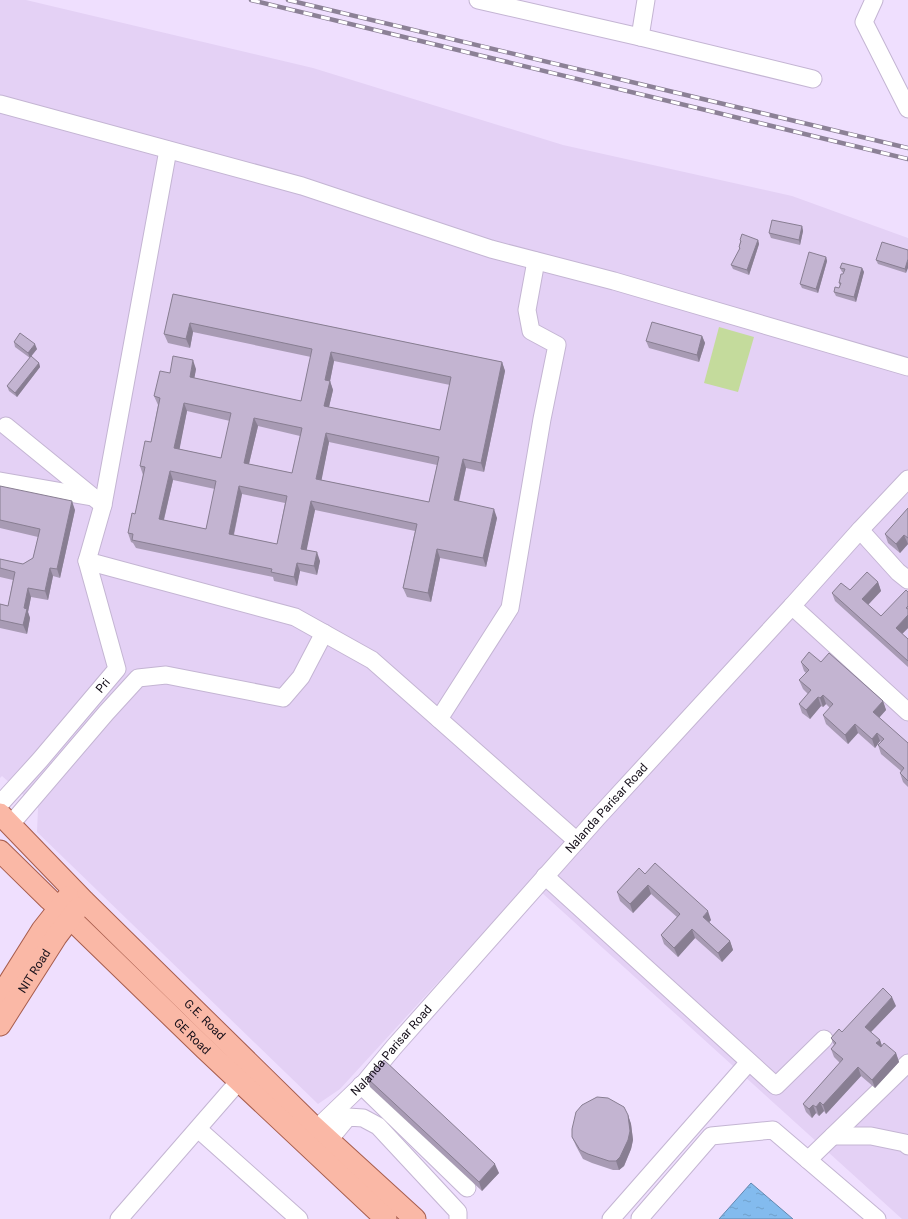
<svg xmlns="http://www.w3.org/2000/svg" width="908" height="1219" font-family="Roboto,sans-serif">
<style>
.built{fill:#e4d1f5}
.green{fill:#c4db9c}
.water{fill:url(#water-ripples);stroke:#6287ae}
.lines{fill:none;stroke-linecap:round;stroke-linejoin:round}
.minor-casing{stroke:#c4b5d3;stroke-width:19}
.major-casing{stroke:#a75d4d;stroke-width:23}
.minor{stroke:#fff;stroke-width:17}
.major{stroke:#fab8a6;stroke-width:21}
.rail-casing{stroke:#8c8196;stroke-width:4.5}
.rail{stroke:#fff;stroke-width:3;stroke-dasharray:9;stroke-linecap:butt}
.wall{fill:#a89bb4;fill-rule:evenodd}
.shaded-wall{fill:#887e92}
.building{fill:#c3b4d1;stroke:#887e92;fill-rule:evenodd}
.labels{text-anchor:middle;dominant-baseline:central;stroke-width:3;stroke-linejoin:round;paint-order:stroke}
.street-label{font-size:12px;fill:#140e18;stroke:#fff}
</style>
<defs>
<pattern id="water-ripples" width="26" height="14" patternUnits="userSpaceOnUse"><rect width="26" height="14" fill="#83bbee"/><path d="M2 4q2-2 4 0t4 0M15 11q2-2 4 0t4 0" fill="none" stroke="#70a0cb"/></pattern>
</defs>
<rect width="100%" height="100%" fill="#efdffe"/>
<!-- built -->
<path class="built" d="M0,0H26L313,68L563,145L792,196L908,238V1219H902L530,882L340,1089L318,1104L37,832L38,808L2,776L0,778Z"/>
<!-- green -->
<path class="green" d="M719,327L754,337L738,392L704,383Z"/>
<!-- water -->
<path class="water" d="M751,1183L793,1219H719Z"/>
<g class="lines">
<!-- minor casing -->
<g class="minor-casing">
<g id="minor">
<path d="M478,0L640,37L813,79"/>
<path d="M874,0L864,22L908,109"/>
<path d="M640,37L646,0"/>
<path d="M0,104L302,186L491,249L614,281L908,367"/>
<path d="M168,150L103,505L87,561L295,617L372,660L577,841"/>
<path d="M6,426L103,505"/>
<path d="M0,481L92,497"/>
<path d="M860,530L898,572L908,580"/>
<path d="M792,606L860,530L908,479"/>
<path d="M439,719L510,608L542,419L557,345L531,331L527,310L536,261"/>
<path id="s1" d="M0,804L40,760L117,669L87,561"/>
<path d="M11,824L106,713L138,678L166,675L283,698L301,677L324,633"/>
<path d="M545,876L776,1086L824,1039"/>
<path d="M361,1085L467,1188"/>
<path d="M198,1129L299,1219"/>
<path id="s2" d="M316,1129L365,1082L394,1047L598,817L792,606L908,712"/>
<path d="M833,1136H871L905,1143L908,1146"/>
<path d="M329,1140L348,1117L363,1118L378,1126L458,1212V1219"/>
<path d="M808,1160L908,1063"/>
<path d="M640,1218L711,1136L773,1130L877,1219"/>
<path d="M119,1219L239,1081"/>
<path d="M611,1219L749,1062"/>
</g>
</g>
<!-- major casing -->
<g class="major-casing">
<g id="major">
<path id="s3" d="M0,814L84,901L311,1124L415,1219"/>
<path id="s4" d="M0,851L49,899L70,918L205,1049L386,1219"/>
<path d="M0,997L42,930L68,897"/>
<path id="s5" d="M0,1025L56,937L78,908"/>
</g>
</g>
<!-- minor -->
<use href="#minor" class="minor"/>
<!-- major -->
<use href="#major" class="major"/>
<!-- rail casing -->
<g class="rail-casing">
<g id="rail">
<path d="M251,0L908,159"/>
<path d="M288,0L908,148"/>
</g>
</g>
<!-- rail -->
<use href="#rail" class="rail"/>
</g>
<!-- wall -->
<g class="wall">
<path d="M802,226L803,231L800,245L771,238L769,233Z"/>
<path d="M740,240H758L759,244L749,275L733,269L731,265L739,250V247L740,242Z"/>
<path d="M908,250L906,273L878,264L876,260Z"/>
<path d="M826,257L827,261L818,293L802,288L800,284Z"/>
<path d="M840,268H862L864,272L856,302L836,296L834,292L839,288L840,286L839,283L844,273L842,272Z"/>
<path d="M173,294L502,362L505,371L484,472L466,468L459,502L497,518L486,567L440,558L431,602L407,597L403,588L415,531L315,510L306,550L320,561L317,575L300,571L297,586L274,581L273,577L136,548L133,543L131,542L128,533L135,514L143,475L140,466L151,442L158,405L154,396L170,373L196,369L194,378L301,401L311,357L193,332L190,348L168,343L164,334ZM334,361L450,385L440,430L329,407L333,390L330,381ZM187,411L230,421L221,458L179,449ZM258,426L300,436L292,473L249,464ZM329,442L437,465L429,502L321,480ZM173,480L215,489L206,529L164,520ZM242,494L285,503L277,544L234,535Z"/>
<path d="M702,336L705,343L699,362L649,348L646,341Z"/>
<path d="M14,342L37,349L30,357L39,363L40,367L17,397L9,391L7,386L30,358L15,347Z"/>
<path d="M0,486L75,510L60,578L53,576L48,600L31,597L28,612L30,618L27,634L0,628V604L8,606L13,580L0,577V559L23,564L33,558L38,537L0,528Z"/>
<path d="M908,508V544L900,553L888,543L885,534Z"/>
<path d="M878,582L881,591L868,605L881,616L908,592V628L902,634L908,639V667L835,601L832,593L850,590Z"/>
<path d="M801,662H821L883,701L886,710L879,718L908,743V787L903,782L900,773L901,771L881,754L878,745L881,742L880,741L875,748L858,733L848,744L826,724L823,715L830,708L826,704L823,707L821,706L810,719L802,713L799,704L808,694L803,689L799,680L806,673L804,671Z"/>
<path d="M645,874L711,920L709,922L730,941L733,950L722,962L695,938L678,957L664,944L661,935L677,917L651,894L633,913L620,901L617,892Z"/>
<path d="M896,1006L871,1032L880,1040L882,1046L896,1053L899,1062L875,1088L861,1076L826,1114L824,1111L819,1116L816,1113L812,1118L806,1112L803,1104L840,1063L834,1057L831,1049L834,1045L831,1038Z"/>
<path d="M367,1078L499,1173L482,1191L370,1087Z"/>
<path d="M628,1115L631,1124L633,1140L631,1149L624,1166L619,1170H613L592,1163L583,1159L576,1146L572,1137Z"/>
</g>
<!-- shaded-wall -->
<g class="shaded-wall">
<path d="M802,226L803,231L800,245L799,240Z"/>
<path d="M758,240L759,244L749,275L747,270Z"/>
<path d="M826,257L827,261L818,293L816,289Z"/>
<path d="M908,259V268L906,273L905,269Z"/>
<path d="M862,268L864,272L856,302L854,297Z"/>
<path d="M190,323L193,332L190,348L186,339Z"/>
<path d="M702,336L705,343L699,362L697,355Z"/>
<path d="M35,344L37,349L30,358L28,353Z"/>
<path d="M331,352L334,361L330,381L333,390L327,415L324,406L325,380Z"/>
<path d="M193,360L196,369L193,386L190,377Z"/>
<path d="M502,362L505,371L484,472L481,463Z"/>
<path d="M39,363L40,367L17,397L15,393Z"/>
<path d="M184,403L187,411L178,457L174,448Z"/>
<path d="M254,418L258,426L247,472L244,463Z"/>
<path d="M326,433L329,442L320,488L316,479Z"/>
<path d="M463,459L466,468L457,509L454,500Z"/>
<path d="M170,471L173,480L162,527L159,519Z"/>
<path d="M239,486L242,494L232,542L229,534Z"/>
<path d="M72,501L75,510L60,578L57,569Z"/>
<path d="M311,501L315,510L305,558L301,549Z"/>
<path d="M494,509L497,518L486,567L483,558Z"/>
<path d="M904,535L908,544L900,553L896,544Z"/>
<path d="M437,549L440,558L431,602L428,593Z"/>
<path d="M317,552L320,561L317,575L314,566Z"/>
<path d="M297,563L300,571L297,586L294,577Z"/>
<path d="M50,568L53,576L48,600L45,591Z"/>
<path d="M878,582L881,591L865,608L862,599Z"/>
<path d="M28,588L31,597L28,612L30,618L27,634L23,625L24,608Z"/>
<path d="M908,615V628L899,637L896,628Z"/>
<path d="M823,695L826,704L823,707L820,698Z"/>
<path d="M818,697L821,706L810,719L806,710Z"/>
<path d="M883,701L886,710L876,721L873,712Z"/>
<path d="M855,724L858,733L848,744L845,735Z"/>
<path d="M877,733L880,741L875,748L872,739Z"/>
<path d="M648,885L651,894L633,913L630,904Z"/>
<path d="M708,911L711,920L706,926L703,917Z"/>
<path d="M692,929L695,938L678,957L674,948Z"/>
<path d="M730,941L733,950L722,962L718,953Z"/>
<path d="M892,997L896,1006L868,1035L865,1027Z"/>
<path d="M880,1040L883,1049L876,1043Z"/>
<path d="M896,1053L899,1062L875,1088L872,1080Z"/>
<path d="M858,1067L861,1076L826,1114L823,1105Z"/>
<path d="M820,1102L824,1111L819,1116L816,1107Z"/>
<path d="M813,1105L816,1113L812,1118L809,1109Z"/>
<path d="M628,1115L631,1124L633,1140L631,1149L624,1166L619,1170L616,1161Z"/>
<path d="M495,1164L499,1173L482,1191L479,1182Z"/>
</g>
<!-- building -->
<g class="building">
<path d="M772,220L802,226L799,240L769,233Z"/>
<path d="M742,234L758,240L747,270L731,265L740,248L739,247L741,241L740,240Z"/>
<path d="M882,242L908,250V259L905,269L876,260Z"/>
<path d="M809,252L826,257L816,289L800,284Z"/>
<path d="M842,263L862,268L854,297L834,292L835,287L839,288L841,283H839L841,274H843L845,269L840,268Z"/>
<path d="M173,294L502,362L481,463L463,459L454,500L494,509L483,558L437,549L428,593L403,588L417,524L311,501L301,549L317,552L314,566L297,563L294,577L271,572L272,569L132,540L133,534L128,533L132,513L135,514L145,467L140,466L145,441L151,442L160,398L154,396L160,371L170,373L173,356L193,360L190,377L301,401L312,349L190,323L186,339L164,334ZM331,352L451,377L440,430L324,406L330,381L325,380ZM184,403L231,413L221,458L174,448ZM254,418L302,428L292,473L244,463ZM326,433L439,457L429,502L316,479ZM170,471L216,481L206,529L159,519ZM239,486L287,496L277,544L229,534Z"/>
<path d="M652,322L702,336L697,355L646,341Z"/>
<path d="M20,333L35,344L28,353L14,342Z"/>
<path d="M31,356L39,363L15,393L7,386Z"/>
<path d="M0,486L72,501L57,569L50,568L45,591L28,588L24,608L27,609L23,625L0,620V604L8,606L15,572L0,568V559L23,564L33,558L40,529L0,520Z"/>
<path d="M908,508V538L904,535L896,544L885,534Z"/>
<path d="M867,572L878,582L862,599L881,616L906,590L908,592V606L906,608L908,609V615L896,628L908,639V661L832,593L841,583L850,590Z"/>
<path d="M809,652L821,662L829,653L883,701L873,712L908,743V781L900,773L904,768L878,745L884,739L877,733L872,739L855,724L845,735L823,715L833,704L823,695L820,698L818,697L806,710L799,704L811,690L799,680L809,670L801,662Z"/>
<path d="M655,863L708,911L703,917L730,941L718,953L692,929L674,948L661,935L680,914L648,885L630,904L617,892L639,868L645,874Z"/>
<path d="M883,988L892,997L865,1027L880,1040L876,1043L881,1047L884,1043L896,1053L872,1080L858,1067L823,1105L820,1102L816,1107L813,1105L809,1109L803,1104L843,1059L831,1049L836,1043L831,1038L839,1029L842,1032Z"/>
<path d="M384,1060L495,1164L479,1182L367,1078Z"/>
<path d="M597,1097L608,1098L624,1107L628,1115L630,1131L628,1140L620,1157L616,1161H609L588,1154L580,1150L572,1137V1129L576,1112L582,1105Z"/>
</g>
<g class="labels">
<!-- street labels -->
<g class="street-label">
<text stroke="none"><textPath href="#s1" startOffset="157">Pri</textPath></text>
<text stroke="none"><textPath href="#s2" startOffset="433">Nalanda Parisar Road</textPath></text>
<text stroke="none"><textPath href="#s5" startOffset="64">NIT Road</textPath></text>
<text stroke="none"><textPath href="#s3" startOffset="290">G.E. Road</textPath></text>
<text stroke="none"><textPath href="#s4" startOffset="267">GE Road</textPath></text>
<text stroke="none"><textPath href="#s2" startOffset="109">Nalanda Parisar Road</textPath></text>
</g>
</g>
</svg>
